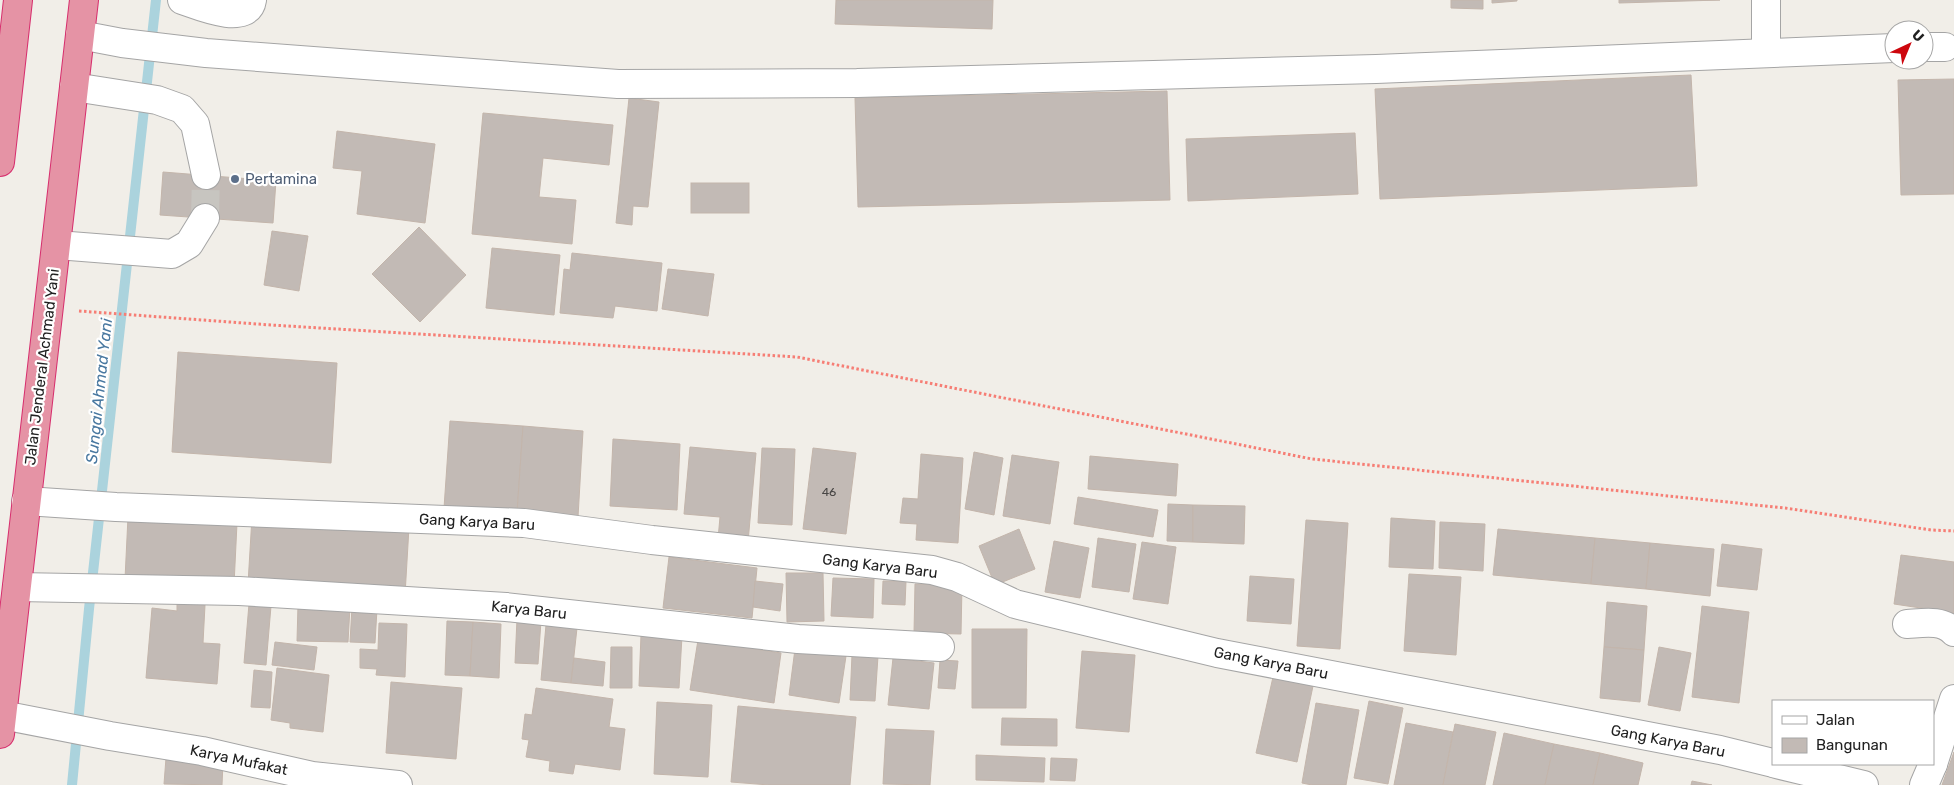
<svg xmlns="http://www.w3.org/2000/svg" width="1954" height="785" font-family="Rubik,sans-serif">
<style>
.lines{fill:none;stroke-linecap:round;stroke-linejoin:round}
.stream{stroke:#abd3dd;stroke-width:10}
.building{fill:#c2bab5;stroke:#c3b5ab}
.minor-tunnel{stroke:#c7c5c0;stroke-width:28;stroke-dasharray:28 14;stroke-linecap:butt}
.minor-casing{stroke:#a5a5a5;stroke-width:30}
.highway-casing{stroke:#d72e6d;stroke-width:30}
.path{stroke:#f67e75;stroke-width:3;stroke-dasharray:2.5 2.5;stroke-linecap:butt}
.minor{stroke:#fff;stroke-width:28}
.highway{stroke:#e593a5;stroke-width:28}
.service-dot{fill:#5c6f8a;stroke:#fff;stroke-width:2}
.labels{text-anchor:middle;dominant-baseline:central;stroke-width:4.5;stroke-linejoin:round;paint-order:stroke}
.number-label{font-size:12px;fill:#494746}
.service-label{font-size:15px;fill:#4e5e75;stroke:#fff;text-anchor:start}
.street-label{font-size:15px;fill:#212121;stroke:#fff}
.water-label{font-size:16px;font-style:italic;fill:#4978a0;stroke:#fff}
</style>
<rect width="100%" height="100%" fill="#f1eee8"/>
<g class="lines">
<!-- stream -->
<path class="stream" d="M72,785L89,609L156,0"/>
</g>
<!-- building -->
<g class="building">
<path d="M836,0H993L992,29L835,24Z"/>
<path d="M1451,0H1483V9L1451,8Z"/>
<path d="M1492,0H1517V1L1492,3Z"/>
<path d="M1619,0H1720L1619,3Z"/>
<path d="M1691,75L1697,186L1380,199L1375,89Z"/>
<path d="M1954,79V194L1901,195L1898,80Z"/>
<path d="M1167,91L1170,200L858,207L855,98Z"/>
<path d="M629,98L659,102L648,207L633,206L632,225L616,223Z"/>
<path d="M483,113L613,125L609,165L543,158L539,197L576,200L572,244L472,234Z"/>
<path d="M337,131L435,144L425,223L357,214L362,171L333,168Z"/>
<path d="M1355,133L1358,194L1188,201L1186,139Z"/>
<path d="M163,172L276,181L273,223L160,215Z"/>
<rect x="691" y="183" width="58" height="30"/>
<path d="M419,227L466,275L420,322L372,274Z"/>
<path d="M272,231L308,236L299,291L264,285Z"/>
<path d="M492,248L560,255L554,315L486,308Z"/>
<path d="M572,253L662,263L657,311L615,306L613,318L560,313L564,269L570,270Z"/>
<path d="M668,269L714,274L708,316L662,309Z"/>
<path d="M178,352L337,363L331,463L172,452Z"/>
<path d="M450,421L523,426L517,513L444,508Z"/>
<path d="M523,426L583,431L578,517L517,513Z"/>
<path d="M613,439L680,444L677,510L610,506Z"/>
<path d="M690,447L756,453L748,542L718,539L720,517L684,514Z"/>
<path d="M762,448L795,449L792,525L758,523Z"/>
<path d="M813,448L856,453L846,534L803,529Z"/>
<path d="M974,452L1003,458L994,515L965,509Z"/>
<path d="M921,454L963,458L958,543L916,540L917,524L900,523L903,498L918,499Z"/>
<path d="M1012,455L1059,462L1050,524L1003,516Z"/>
<path d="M1090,456L1178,464L1176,496L1088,489Z"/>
<path d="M1078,497L1158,510L1153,537L1074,524Z"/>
<path d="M1168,504L1193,505V542L1167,541Z"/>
<path d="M1193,505L1245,506L1244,544L1193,542Z"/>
<path d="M128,517L237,523L234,585L125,579Z"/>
<path d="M252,517L409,527L405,595L248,584Z"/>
<path d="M1391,518L1435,521L1433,569L1389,567Z"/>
<path d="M1306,520L1348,523L1340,649L1297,646Z"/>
<path d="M1440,522L1485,524L1483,571L1439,568Z"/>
<path d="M1019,529L1035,569L995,585L979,546Z"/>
<path d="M1498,529L1595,538L1591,584L1493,575Z"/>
<path d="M1098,538L1136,544L1129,592L1092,587Z"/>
<path d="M1595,538L1650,543L1646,589L1591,584Z"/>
<path d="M1054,541L1089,548L1080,598L1045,592Z"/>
<path d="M1142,542L1176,547L1168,604L1133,599Z"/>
<path d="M1650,543L1714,549L1710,596L1646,589Z"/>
<path d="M1722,544L1762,549L1757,590L1717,586Z"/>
<path d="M1901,555L1954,562V613L1894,604Z"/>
<path d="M669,557L757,568L752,618L663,608Z"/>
<path d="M786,573H823L824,621L787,622Z"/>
<path d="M1409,574L1461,577L1456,655L1404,651Z"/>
<path d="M1250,576L1294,579L1291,624L1247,621Z"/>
<path d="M833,578L874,579L873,618L831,616Z"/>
<path d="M755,581L783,584L780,611L753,607Z"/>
<path d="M883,581H906L905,605L882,604Z"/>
<path d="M915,584L962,585L961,634L914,633Z"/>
<path d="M177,602L205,605L203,643L220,644L217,684L146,678L152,608L177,611Z"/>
<path d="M1607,602L1647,606L1644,650L1604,647Z"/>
<path d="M249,604L271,606L266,665L244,663Z"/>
<path d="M298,605L350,607L348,642L297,641Z"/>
<path d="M1702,606L1749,612L1739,703L1692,697Z"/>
<path d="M352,607L377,609L375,643L350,642Z"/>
<path d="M517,619L541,621L538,664L515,663Z"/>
<path d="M447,621L473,622L470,676L445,675Z"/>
<path d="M473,622L501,624L499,678L470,676Z"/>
<path d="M379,623L407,624L405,677L376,675L377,669L360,668V649L378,650Z"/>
<path d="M546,625L577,628L571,683L541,680Z"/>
<path d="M972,629H1027L1026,708H972Z"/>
<path d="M641,635L682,636L679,688L639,686Z"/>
<path d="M698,640L781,653L774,703L690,690Z"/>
<path d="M275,642L317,647L314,670L272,665Z"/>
<path d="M611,647H632V688H610Z"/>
<path d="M1604,647L1644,650L1640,702L1600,698Z"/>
<path d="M1659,647L1691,653L1680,711L1648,705Z"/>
<path d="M795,649L846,656L839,703L789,695Z"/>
<path d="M1082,651L1135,655L1129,732L1076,728Z"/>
<path d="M852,655L878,656L875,701L850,700Z"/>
<path d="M574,658L605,662L603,686L571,683Z"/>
<path d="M893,658L934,663L929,709L888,705Z"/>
<path d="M940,660L958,661L955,689L938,688Z"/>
<path d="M277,668L329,675L323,732L290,728V723L271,720Z"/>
<path d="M254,670L272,672L270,708L251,707Z"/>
<path d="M1273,677L1313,686L1297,762L1256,753Z"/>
<path d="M391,682L462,688L456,759L386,753Z"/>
<path d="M536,688L613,699L609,727L625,729L620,770L575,764L573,774L549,771L550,761L526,757L529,740L522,739L525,714L532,715Z"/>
<path d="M1369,701L1403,708L1388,784L1354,778Z"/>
<path d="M657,702L712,705L708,777L654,774Z"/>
<path d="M1316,703L1359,710L1346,785H1312L1302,783Z"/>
<path d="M738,706L856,717L850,785H769L731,782Z"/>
<path d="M1002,718L1057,719V746L1001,745Z"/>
<path d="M1406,723L1453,732L1443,785H1394Z"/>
<path d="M1455,724L1496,732L1485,785H1443Z"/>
<path d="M886,729L934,731L930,785L883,784Z"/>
<path d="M1504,733L1554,744L1545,785H1493Z"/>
<path d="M1554,744L1600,753L1593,785H1545Z"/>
<path d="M1954,752V785H1942Z"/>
<path d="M1600,753L1643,763L1638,785H1593Z"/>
<path d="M976,755L1045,758L1044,782L976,780Z"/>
<path d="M166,758L223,763L222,785L164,784Z"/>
<path d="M1051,758L1077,759L1075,781L1050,780Z"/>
<path d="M1692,781L1712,785H1691Z"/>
</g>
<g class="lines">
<!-- minor-tunnel -->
<path class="minor-tunnel" d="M205,218L206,175"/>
<!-- minor casing -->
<g class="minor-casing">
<g id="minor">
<path d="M182,0C197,5 248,27 252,0"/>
<path d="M1766,0V53"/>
<path d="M80,35L122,43L206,53L618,84L857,83L1376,69L1894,48"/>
<path d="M1924,47H1945"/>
<path d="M74,87L157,100L182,109L195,124L206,175"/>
<path d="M57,245L172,254L189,244L205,218"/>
<path d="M26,501L116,507L524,523L652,540L932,570L957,577L1015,604L1217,653L1720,750L1773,763"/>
<path d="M17,587L239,591L506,607L798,639L940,647"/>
<path d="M1907,624C1923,623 1942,619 1954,632"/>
<path d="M2,715L110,736L202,751L312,776L398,785"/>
<path d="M1776,764L1864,785"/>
<path d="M1933,764L1954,699"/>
<path d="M1924,785L1933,764"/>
</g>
</g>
<!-- highway casing -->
<g class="highway-casing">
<g id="highway">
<path d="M0,162L18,0"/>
<path d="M0,734L84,0"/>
</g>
</g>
<!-- path -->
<path class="path" d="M79,311L271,325L797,357L1312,459L1785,508L1931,530L1954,531"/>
<!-- minor -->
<use href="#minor" class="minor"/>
<!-- highway -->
<use href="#highway" class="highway"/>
</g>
<!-- markers -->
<circle class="service-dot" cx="235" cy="179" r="5"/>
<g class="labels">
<!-- number labels -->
<g class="number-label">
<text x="829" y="492">46</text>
</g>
<!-- service labels -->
<g class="service-label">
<text x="245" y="179">Pertamina</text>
</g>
<!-- street labels -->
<g class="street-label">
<text transform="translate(42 367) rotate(-83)">Jalan Jenderal Achmad Yani</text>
<text transform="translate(477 522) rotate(3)">Gang Karya Baru</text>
<text transform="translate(880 566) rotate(7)">Gang Karya Baru</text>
<text transform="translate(529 610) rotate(6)">Karya Baru</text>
<text transform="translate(1271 663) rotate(11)">Gang Karya Baru</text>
<text transform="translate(1668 741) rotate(11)">Gang Karya Baru</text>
<text transform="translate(239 760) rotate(12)">Karya Mufakat</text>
</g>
<!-- water labels -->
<g class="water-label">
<text transform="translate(99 391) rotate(-84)">Sungai Ahmad Yani</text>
</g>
</g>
<!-- legend -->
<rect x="1772" y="700" width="162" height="65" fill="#ffffff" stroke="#a6a6a6"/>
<rect x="1782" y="716" width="25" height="8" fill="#ffffff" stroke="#a6a6a6"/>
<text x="1816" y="725" font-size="15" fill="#212121">Jalan</text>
<rect x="1782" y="738" width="25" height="15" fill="#c2bab5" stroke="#a6a6a6"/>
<text x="1816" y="750" font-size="15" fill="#212121">Bangunan</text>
<!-- north arrow -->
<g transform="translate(1909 45) rotate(44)"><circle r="24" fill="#ffffff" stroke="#a6a6a6"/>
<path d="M0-4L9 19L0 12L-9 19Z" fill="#cd060d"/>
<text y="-8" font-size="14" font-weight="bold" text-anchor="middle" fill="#212121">U</text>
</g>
</svg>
